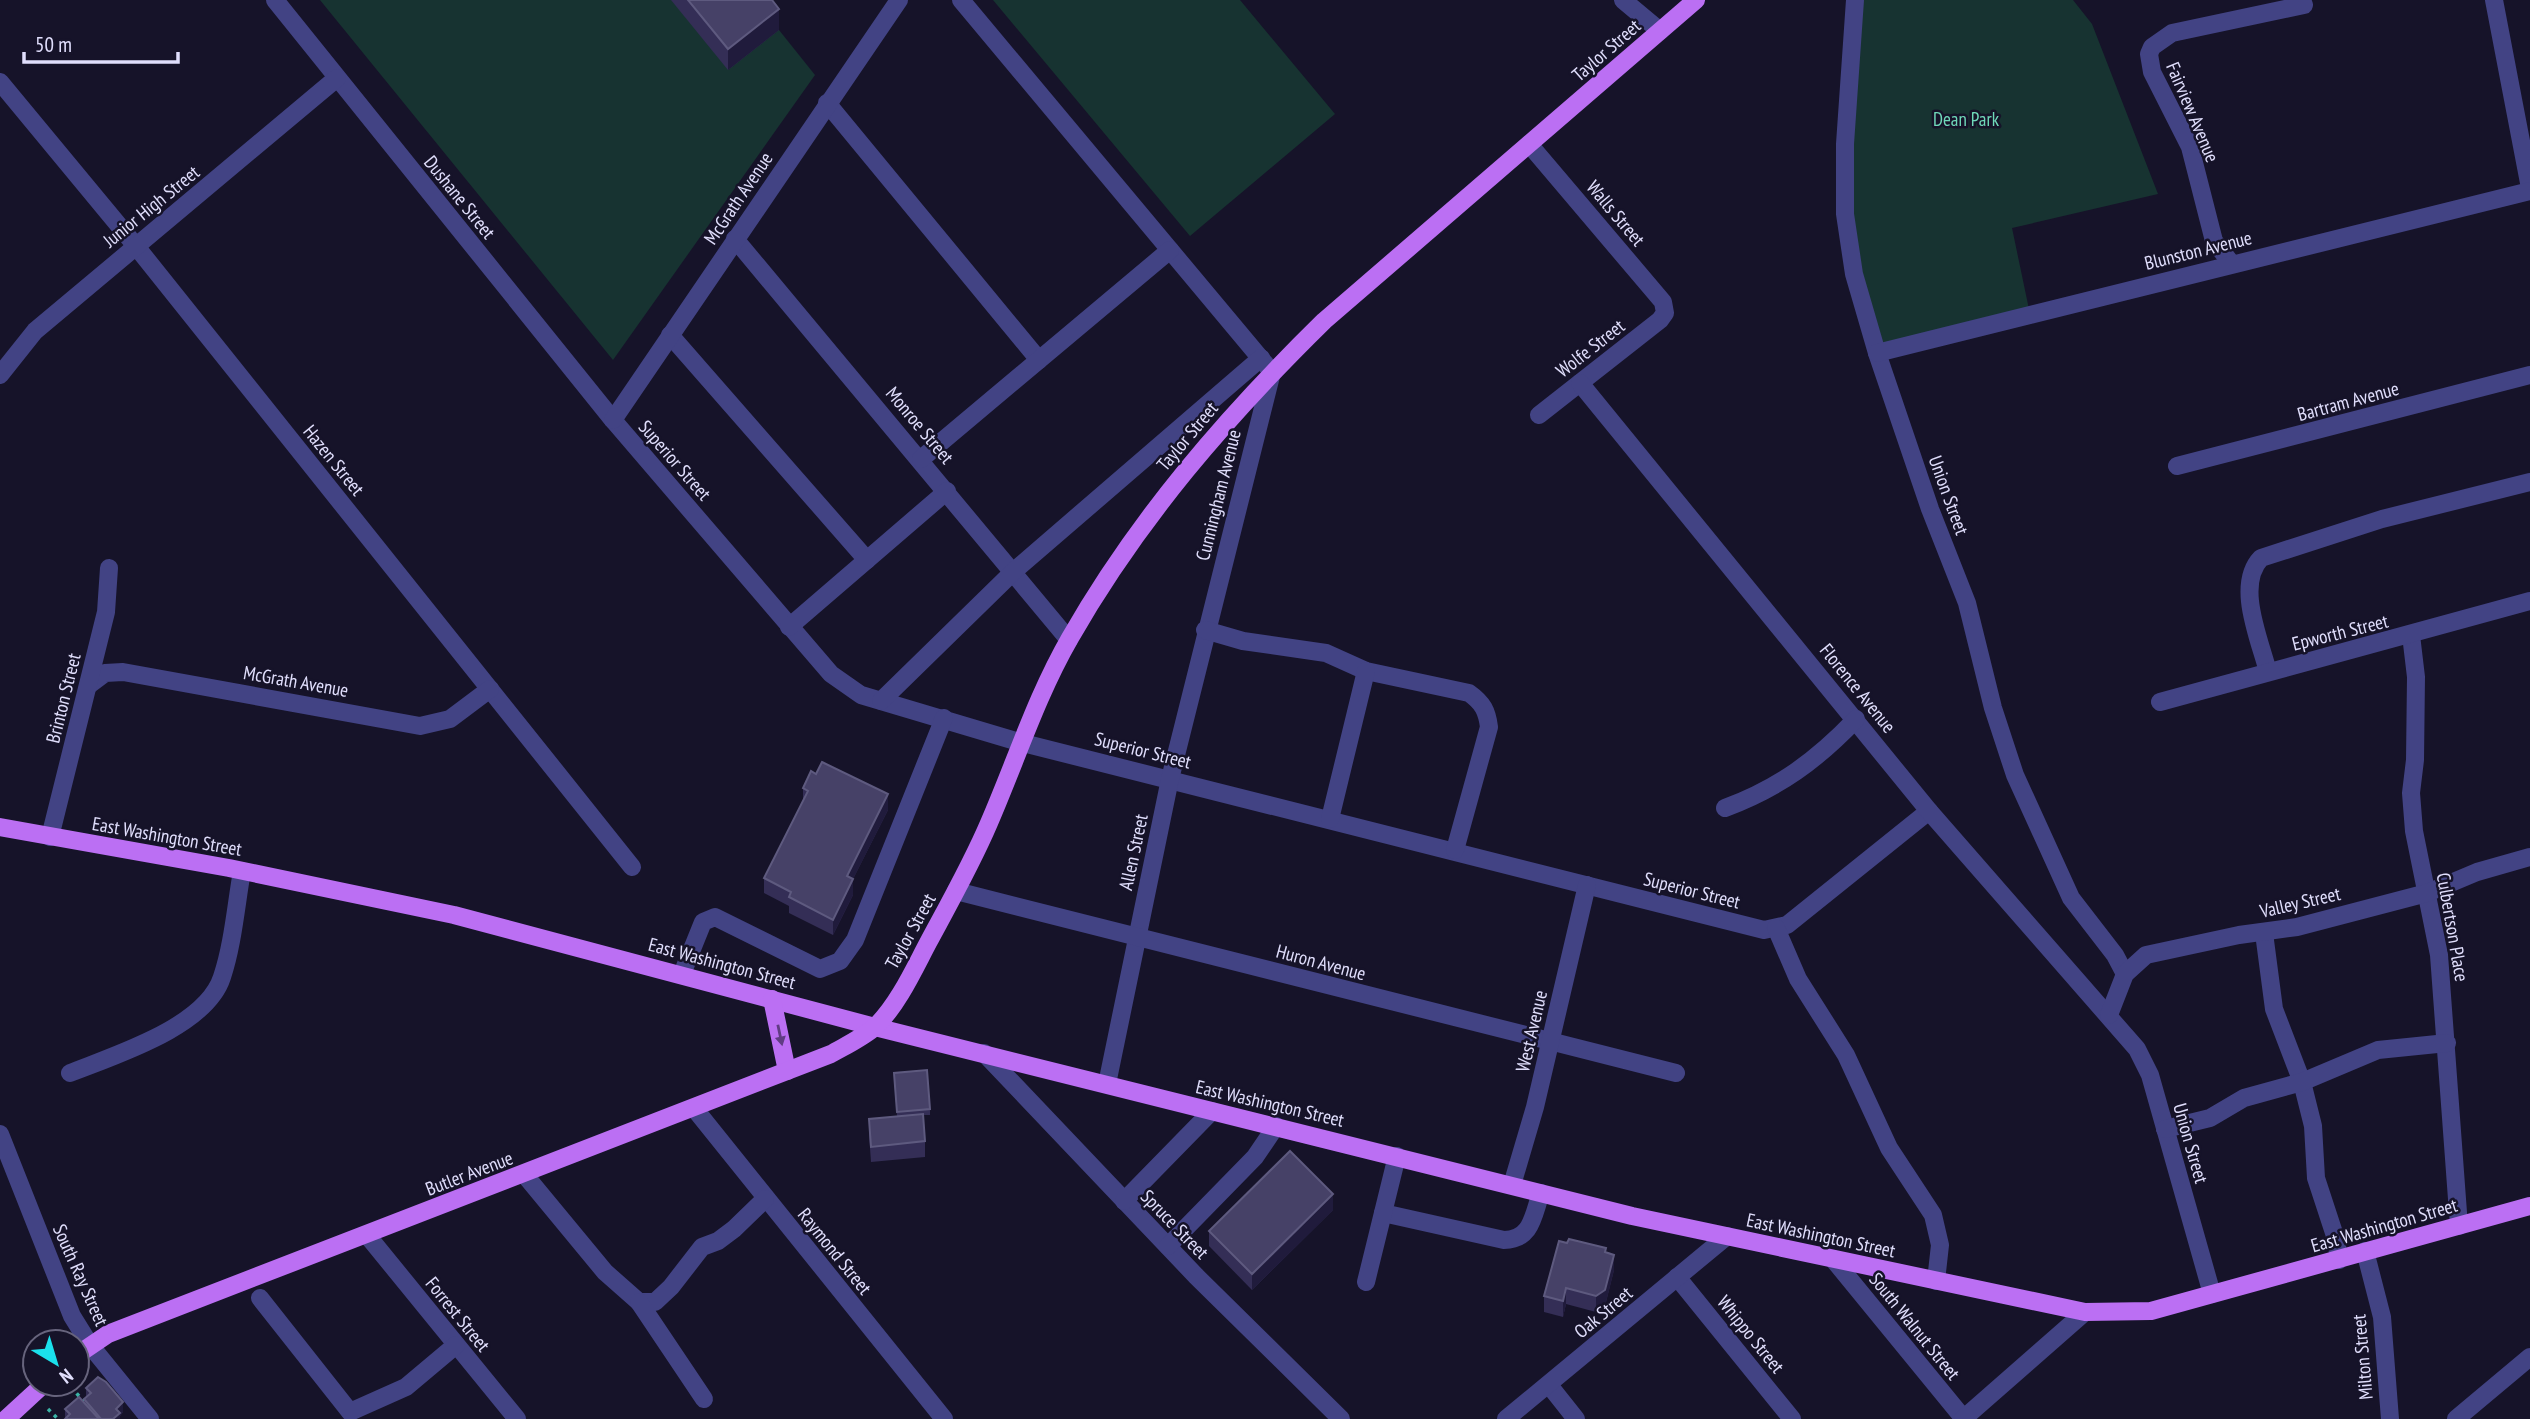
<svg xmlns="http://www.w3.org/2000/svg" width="2530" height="1419" font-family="'PT Sans Narrow',sans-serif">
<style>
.green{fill:#173331}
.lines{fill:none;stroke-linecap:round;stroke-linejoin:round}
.path{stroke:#3bb3a6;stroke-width:3.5;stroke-dasharray:3.5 5;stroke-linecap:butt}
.minor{stroke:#424384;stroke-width:18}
.major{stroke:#bb6ff3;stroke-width:18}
.wall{fill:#342e56}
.shaded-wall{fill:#201b3c}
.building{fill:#464167;stroke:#5e5a7f;stroke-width:2}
.oneway{fill:#603c84}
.labels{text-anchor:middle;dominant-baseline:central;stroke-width:5;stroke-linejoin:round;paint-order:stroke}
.street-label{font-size:19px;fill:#e0defc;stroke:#161329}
.park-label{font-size:19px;fill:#6fd8b9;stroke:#161329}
</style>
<rect width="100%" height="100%" fill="#161329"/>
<!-- green -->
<g class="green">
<path d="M320,0H755L815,75L613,360Z"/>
<path d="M993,0H1240L1335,114L1190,236Z"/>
<path d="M1855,0H2073L2092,24L2158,194L2012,228L2030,314L1877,353L1848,242Z"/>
</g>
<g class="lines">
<!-- path -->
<g class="path">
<path d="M71,1387L86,1404"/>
<path d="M48,1409L58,1419"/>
</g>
<!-- minor -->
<g class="minor">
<path d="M275,0L613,420L831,674L861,695L1019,742L1764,930L1787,925L1929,811"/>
<path d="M961,0L1272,372L1170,779L1107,1084"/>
<path d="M1623,0L1660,31"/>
<path d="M1855,0L1845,144V214L1854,274L1877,353L1930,509L1967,603L1993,708L2015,775L2071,898L2115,955L2125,974"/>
<path d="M2494,0L2530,188"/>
<path d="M0,82L135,245L632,867"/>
<path d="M827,103L1039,360"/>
<path d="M1529,144L1663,302L1665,313L1660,320L1539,415"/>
<path d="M735,239L1069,640"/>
<path d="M2231,263L2214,241L2190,147L2152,72L2149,54L2152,47L2172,33L2304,5L2302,0"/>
<path d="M670,335L867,560"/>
<path d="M1877,353L2530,191"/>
<path d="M0,375L35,331L337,78"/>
<path d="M1580,383L1929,811L2137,1049L2150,1075L2212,1294"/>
<path d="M613,420L899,0"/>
<path d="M921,459L1170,250"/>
<path d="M2177,466L2530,375"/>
<path d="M789,627L947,491"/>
<path d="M1205,630L1243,641L1326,653L1366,671L1469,693C1483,703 1487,711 1489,727L1455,850"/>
<path d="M2411,635L2416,677L2415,760L2411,793L2414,831L2439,955L2459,1226"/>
<path d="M2268,672C2260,640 2235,585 2261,558L2382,519L2530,482"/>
<path d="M89,685L105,673L123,672L420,726L450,719L490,689"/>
<path d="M881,701L1014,571L1261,358"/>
<path d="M2160,702L2530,601"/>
<path d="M1725,808C1779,788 1817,760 1856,719"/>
<path d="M1330,819L1366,671"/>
<path d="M50,837L106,612L109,568"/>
<path d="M956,891L1676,1073"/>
<path d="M1776,928L1798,979L1846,1055L1889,1148L1933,1215L1940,1245L1936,1281"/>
<path d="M2264,933L2274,1009L2302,1082L2313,1126L2316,1178L2336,1239L2339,1260"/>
<path d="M682,974L703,922L715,917L820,969L840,961L855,940L944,718"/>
<path d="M2109,1015L2125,974L2146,955L2239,935L2297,927L2427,893L2477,872L2530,857"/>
<path d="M984,1053L1196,1276L1341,1419"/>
<path d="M70,1073C115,1055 206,1027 222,977C233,944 236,905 242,871"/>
<path d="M694,1108L944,1419"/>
<path d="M2165,1129L2210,1118L2244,1098L2302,1082L2378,1050L2447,1043"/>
<path d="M0,1134L72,1316L90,1345L150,1419"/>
<path d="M524,1174L605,1272L639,1302H655L671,1287L702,1247L718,1241L734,1229L765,1199"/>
<path d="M1512,1185L1535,1107L1587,885"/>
<path d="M1124,1201L1212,1111"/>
<path d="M1383,1213L1504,1240C1532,1240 1533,1215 1541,1193"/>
<path d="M367,1235L517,1419"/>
<path d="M1168,1246L1255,1157L1276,1126"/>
<path d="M2365,1251L2382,1317L2390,1419"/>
<path d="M1833,1259L1964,1419"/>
<path d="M1677,1277L1792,1419"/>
<path d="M1366,1282L1397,1156"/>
<path d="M260,1298L350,1412L406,1387L456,1345"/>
<path d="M639,1302L704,1399"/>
<path d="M1549,1385L1576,1419"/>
<path d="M1506,1419L1727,1236"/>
<path d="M1963,1419L2085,1312"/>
<path d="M2456,1419L2530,1357"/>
</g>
<!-- major -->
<g class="major">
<path d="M0,827L229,868L454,915L875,1027L1632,1216L2085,1312L2151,1311L2530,1206"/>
<path d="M772,999L787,1071"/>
<path d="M77,1355L108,1334L831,1054C845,1046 864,1037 876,1026C899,1003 914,969 929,941C950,902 972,863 989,823C1016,761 1036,697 1070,638C1138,519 1226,417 1324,321L1696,0"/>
<path d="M6,1419L44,1384"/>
</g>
</g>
<!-- wall -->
<g class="wall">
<path d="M671,0H772L779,30L728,70Z"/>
<path d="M803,788L888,810L853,879V895L833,935L789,913V906L764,893V878L803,801Z"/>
<path d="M894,1079L930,1109V1115H923L925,1141V1157L871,1162L869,1134V1119L897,1116Z"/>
<path d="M1333,1210L1252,1290L1209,1246V1231Z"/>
<path d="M1606,1253L1614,1270L1605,1306L1596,1312L1566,1304L1563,1317L1544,1312V1296Z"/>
<path d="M86,1388L123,1412L120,1416V1419H65V1409L84,1402V1399L86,1397Z"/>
</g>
<!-- shaded-wall -->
<g class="shaded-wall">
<path d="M779,9V30L728,70V49Z"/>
<path d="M888,794V810L847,891V876Z"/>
<path d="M853,879V895L833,935V920Z"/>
<path d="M1333,1194V1210L1252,1290V1274Z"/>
<path d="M1614,1255V1270L1605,1306L1596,1312V1296Z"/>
<path d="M1566,1288V1304L1563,1317V1301Z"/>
<path d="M123,1402V1412L120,1416V1419H113L116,1409Z"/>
</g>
<!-- building -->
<g class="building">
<path d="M688,0H772L779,9L728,49Z"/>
<path d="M822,762L888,794L847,876L853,879L833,920L789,897L791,892L764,878L808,791L803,788L811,771L816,774Z"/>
<path d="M927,1070L930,1109L897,1112L894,1073Z"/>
<path d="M923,1114L925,1141L871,1147L869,1119Z"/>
<path d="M1290,1151L1333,1194L1252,1274L1209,1231Z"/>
<path d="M1569,1239L1606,1248L1605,1252L1614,1255L1605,1290L1596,1296L1566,1288L1563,1301L1544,1296L1559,1241L1567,1243Z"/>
<path d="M98,1377L106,1382L123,1402L116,1409L120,1413L113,1419H101L84,1399L91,1393L86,1388Z"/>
<path d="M79,1397L99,1419H65L70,1414L65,1409Z"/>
</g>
<!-- one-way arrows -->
<defs><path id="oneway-solid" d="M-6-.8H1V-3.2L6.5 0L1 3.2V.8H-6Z" transform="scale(1.75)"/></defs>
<use class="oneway" href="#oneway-solid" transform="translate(780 1035) rotate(78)"/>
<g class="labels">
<!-- street labels -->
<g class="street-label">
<text transform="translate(1606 50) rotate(-41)">Taylor Street</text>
<text transform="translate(2193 112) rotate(67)">Fairview Avenue</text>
<text transform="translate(460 197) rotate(51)">Dushane Street</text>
<text transform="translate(738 198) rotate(-56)">McGrath Avenue</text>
<text transform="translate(151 206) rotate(-39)">Junior High Street</text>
<text transform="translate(1616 213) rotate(50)">Walls Street</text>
<text transform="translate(2198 250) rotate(-14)">Blunston Avenue</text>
<text transform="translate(1590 348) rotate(-38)">Wolfe Street</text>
<text transform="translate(2348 401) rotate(-15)">Bartram Avenue</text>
<text transform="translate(920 425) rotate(50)">Monroe Street</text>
<text transform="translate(1187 436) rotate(-50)">Taylor Street</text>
<text transform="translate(334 460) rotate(51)">Hazen Street</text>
<text transform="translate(675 460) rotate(49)">Superior Street</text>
<text transform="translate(1218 495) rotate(-76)">Cunningham Avenue</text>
<text transform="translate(1949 495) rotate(70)">Union Street</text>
<text transform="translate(2340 632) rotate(-14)">Epworth Street</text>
<text transform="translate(296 681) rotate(10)">McGrath Avenue</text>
<text transform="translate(1858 688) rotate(51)">Florence Avenue</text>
<text transform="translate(63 698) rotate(-76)">Brinton Street</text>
<text transform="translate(1143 750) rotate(14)">Superior Street</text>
<text transform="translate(167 836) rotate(10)">East Washington Street</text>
<text transform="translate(1133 852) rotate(-78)">Allen Street</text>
<text transform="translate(1692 890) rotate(14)">Superior Street</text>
<text transform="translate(2300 902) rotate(-13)">Valley Street</text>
<text transform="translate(2453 927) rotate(80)">Culbertson Place</text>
<text transform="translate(910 931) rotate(-61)">Taylor Street</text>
<text transform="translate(1321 962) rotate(15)">Huron Avenue</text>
<text transform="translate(722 963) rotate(15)">East Washington Street</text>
<text transform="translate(1531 1031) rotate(-77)">West Avenue</text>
<text transform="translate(1270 1103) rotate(13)">East Washington Street</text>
<text transform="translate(2191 1143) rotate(74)">Union Street</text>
<text transform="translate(469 1173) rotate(-21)">Butler Avenue</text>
<text transform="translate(1175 1224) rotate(46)">Spruce Street</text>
<text transform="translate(2384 1225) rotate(-16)">East Washington Street</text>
<text transform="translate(1821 1235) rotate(12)">East Washington Street</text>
<text transform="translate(835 1251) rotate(51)">Raymond Street</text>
<text transform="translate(81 1275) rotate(66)">South Ray Street</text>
<text transform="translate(1603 1312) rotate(-40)">Oak Street</text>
<text transform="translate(458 1314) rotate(51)">Forrest Street</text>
<text transform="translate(1915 1326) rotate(51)">South Walnut Street</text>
<text transform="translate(1751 1334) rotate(51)">Whippo Street</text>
<text transform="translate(2362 1357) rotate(-95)">Milton Street</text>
</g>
<!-- park labels -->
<g class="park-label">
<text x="1966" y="119">Dean Park</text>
</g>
</g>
<!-- north arrow -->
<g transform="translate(56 1363) rotate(142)"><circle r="33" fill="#161329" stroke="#67647d" stroke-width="2"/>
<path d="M0-5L12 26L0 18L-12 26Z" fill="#1be1ec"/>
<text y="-10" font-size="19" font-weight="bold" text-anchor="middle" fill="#e0defc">N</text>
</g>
<!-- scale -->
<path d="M24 52v10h154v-10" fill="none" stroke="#e0defc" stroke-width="3.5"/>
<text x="35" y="52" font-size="21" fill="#e0defc" stroke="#161329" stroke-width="5" paint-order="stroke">50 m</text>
</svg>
